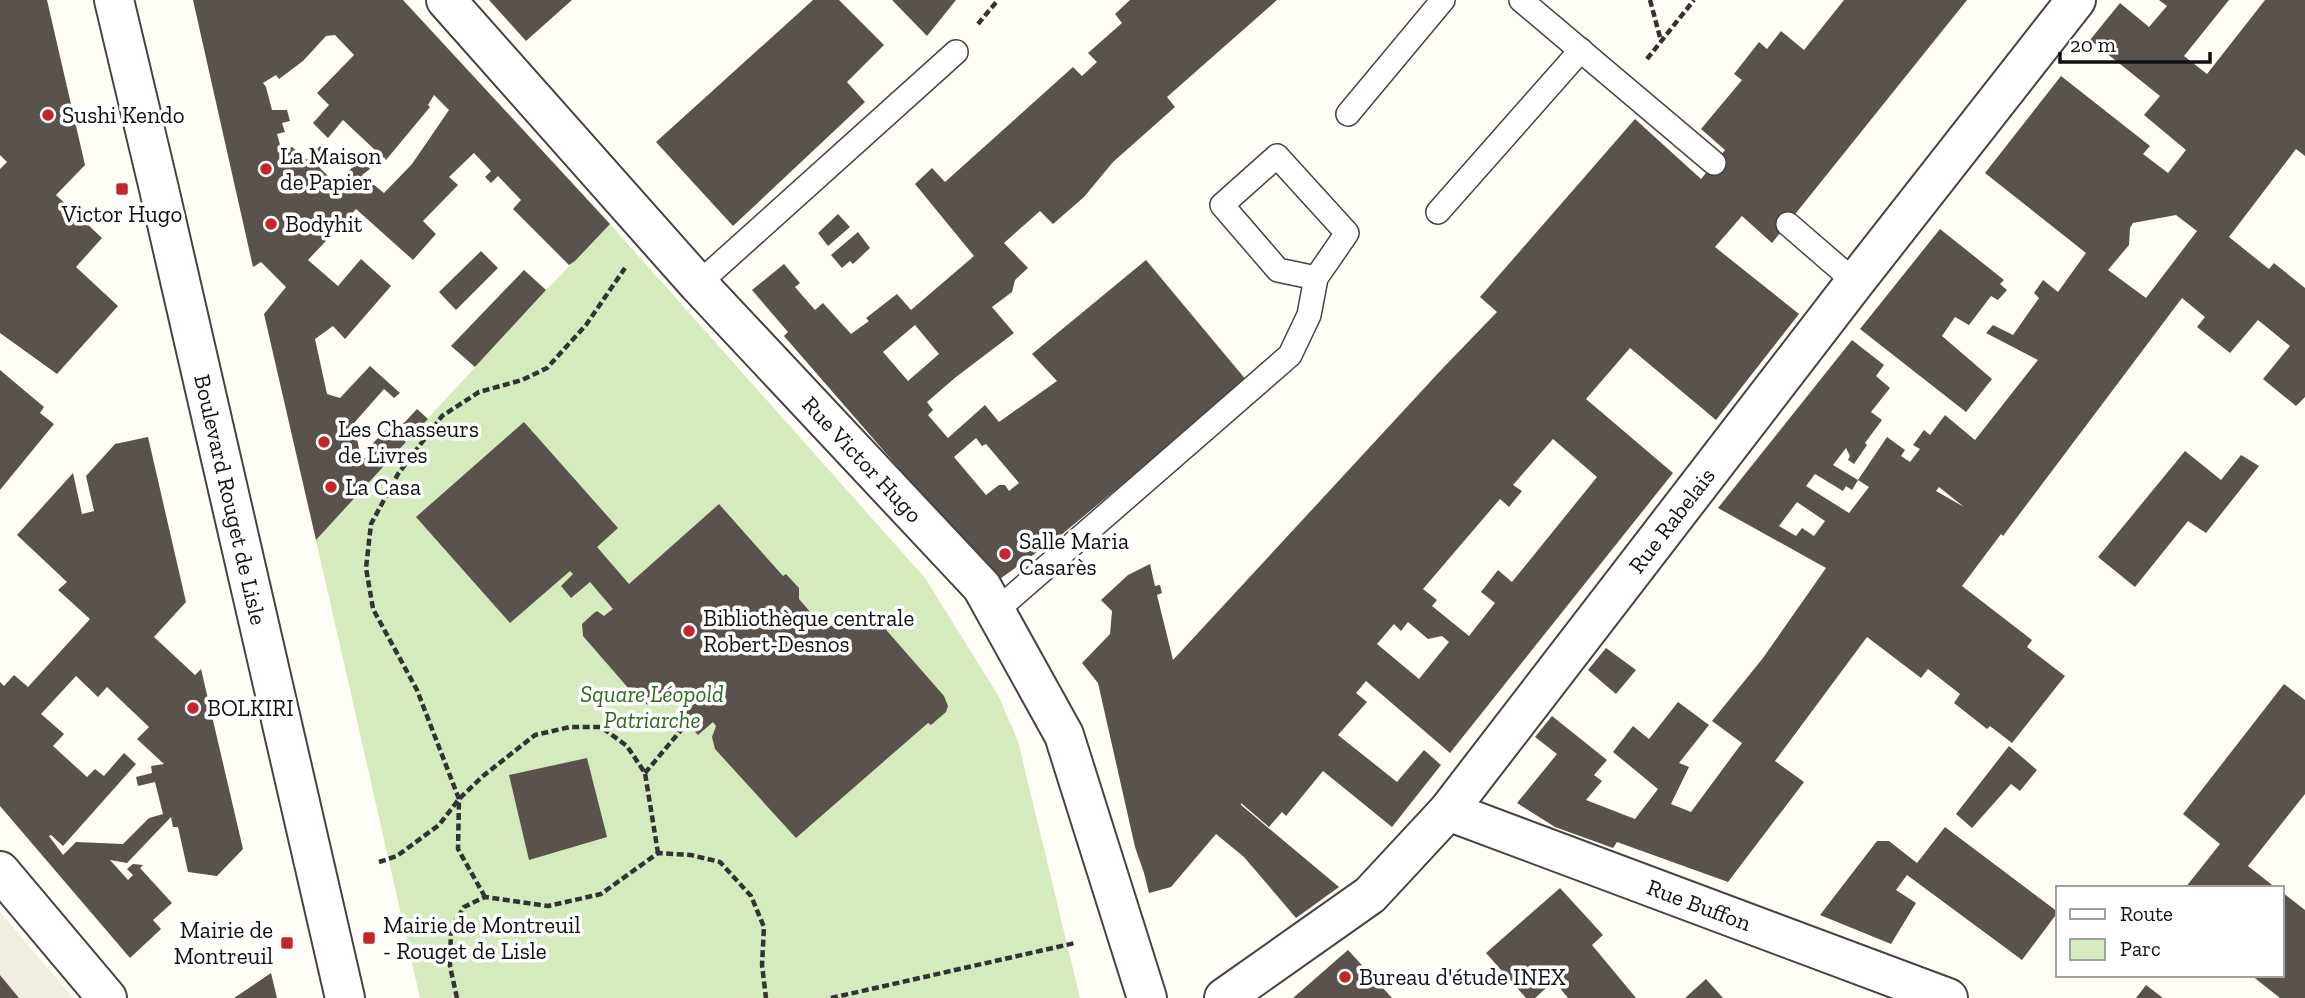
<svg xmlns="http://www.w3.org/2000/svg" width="2305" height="998" font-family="'Zilla Slab',serif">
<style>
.green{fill:#d5ebbd}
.plaza{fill:#f1ede2}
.building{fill:#5a524d;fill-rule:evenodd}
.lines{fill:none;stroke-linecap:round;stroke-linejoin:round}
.lane-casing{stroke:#444;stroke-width:26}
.street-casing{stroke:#444;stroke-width:42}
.path{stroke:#333;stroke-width:4.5;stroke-dasharray:7 3.5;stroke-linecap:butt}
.lane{stroke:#fff;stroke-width:23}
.street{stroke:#fff;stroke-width:38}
.poi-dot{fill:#c4262e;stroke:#fff;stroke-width:2.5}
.labels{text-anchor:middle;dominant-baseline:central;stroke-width:7;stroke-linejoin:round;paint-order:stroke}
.poi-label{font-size:23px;fill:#111;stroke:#fff;text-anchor:start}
.street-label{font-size:23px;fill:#111;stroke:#fff}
.park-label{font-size:23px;font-style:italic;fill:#2f6b1f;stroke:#fff}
</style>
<rect width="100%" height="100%" fill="#fffdf5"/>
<!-- green -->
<path class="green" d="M610,224L925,578L998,695L1018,741L1080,998H420L316,540L546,290Z"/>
<!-- plaza -->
<path class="plaza" d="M0,912L73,998H19L0,975Z"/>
<!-- building -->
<g class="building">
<path d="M0,0H47L85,165L56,195L102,238L76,267L118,306L57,374L0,333V169L7,162L0,155Z"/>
<path d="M193,0H403L610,224L575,261L569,265L513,209L521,200L498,176L491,183L485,177L491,171L474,153L449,177L458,185L423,221L436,234L413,260L356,209L308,260L338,286L361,259L391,286L345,339L333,326L315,339L327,394L340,398L370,366L400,393L394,398L384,389L354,423L361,459L369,458V447L389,427L406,442L316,540L264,314L286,287L261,262L253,267ZM335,35L354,55L317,93L329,105L313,123L328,138L343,120L375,150L369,155L376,163L384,157L386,160L430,107L428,105L434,95L449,110L412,164L384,193L362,175L370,169L362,159L345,174L354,183L343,191L315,163L325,151L320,146L307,160L292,147L281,148L277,134L285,132L282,123L290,121L287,110H272L266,87L263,83L276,75L279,79L303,61L326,36Z"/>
<path d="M489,0H572L526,41Z"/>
<path d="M813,0H839L884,45L847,82L865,102L733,226L656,142Z"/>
<path d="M892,0H956L927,36Z"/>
<path d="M1130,0H1277L1167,97L1175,107L1113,162L1084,197L1053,224L1040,211L1004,243L1028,268L1015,280L1012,292L992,307L1014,333L956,377L927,402L933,410L928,415L948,438L985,405L999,422L1057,381L1032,354L1146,260L1247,381L1061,535L997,581L784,336L788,332L752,290L784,264L800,283L795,287L815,310L823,303L851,334L869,321L866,318L897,294L911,310L974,256L915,184L932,168L945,182L1073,67L1082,76L1097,62L1088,53L1122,23L1115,14ZM915,325L939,354L908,381L883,352ZM976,438L982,446L986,444L1019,483L1009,491L1005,485H999L986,495L954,457Z"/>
<path d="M1844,0H1967L1772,243L1742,216L1715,247L1799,314L1716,420L1630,348L1586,399L1673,473L1450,753L1366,681L1356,693L1367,702L1338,735L1397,782L1424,750L1441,765L1392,827L1323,771L1286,816L1282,812L1269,827L1241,803V805L1339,887L1296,918L1244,857L1216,834L1171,887L1149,893L1144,873L1135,847L1098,683L1082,663L1110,634L1112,611L1101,600L1128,575L1150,564L1155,586L1160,585L1162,593L1157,595L1173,660L1442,369L1497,312L1480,297L1635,119L1701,179L1725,150L1701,129L1742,80L1734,74L1759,42L1767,49L1781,31L1804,50ZM1553,439L1597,477L1512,582L1498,570L1481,592L1495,603L1469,636L1432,606L1437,600L1423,589L1500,499L1509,507L1522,491L1513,485ZM1408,622L1428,639L1442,636L1449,642L1419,679L1377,644L1394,624L1401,631Z"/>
<path d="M2159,0H2229L2184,56L2207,74L2265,0H2305V156L2296,149L2229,237L2269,269L2274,263L2305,288V397L2296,406L2263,379L2290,346L2258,320L2230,353L2197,327L2205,317L2182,298L2003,536L2001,534L1962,586L2032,640L2027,647L2065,676L2012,743L1990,726L1987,729L1954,703L1960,694L1928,669L1921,678L1867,637L1775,761L1804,782L1728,882L1617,842L1613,848L1555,827L1517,803L1557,754L1535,737L1552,716L1607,760L1594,775L1602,781L1586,800L1635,819L1658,789L1613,752L1633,726L1649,739L1678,702L1709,725L1679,763L1689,767L1671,804L1691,812L1742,743L1712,721L1763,658L1826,568L1718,508L1852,340L1884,365L1876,376L1890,388L1871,412L1882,420L1865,443L1867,445L1854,464L1848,460L1850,456L1846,448L1833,465L1858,480L1852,490L1846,486L1843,491L1815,474L1806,486L1849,513L1869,487L1858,480L1887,437L1905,450L1901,456L1910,462L1920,449L1913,445L1924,430L1930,435L1945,415L1975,440L2038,360L1986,333L1993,325L2013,335L2039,298L2034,293L2043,280L2058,292L2086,253L1985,173L2061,76L2150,146L2143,154L2168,173L2186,150L2144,115L2160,96L2090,40L2120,3L2149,27L2167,6ZM2176,215L2197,231L2146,298L2108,270L2129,245L2130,228L2133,223ZM1939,487L1964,507L1936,491ZM1797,502L1825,521L1814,536L1802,528L1796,536L1779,526Z"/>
<path d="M838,214L850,227L828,246L818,233Z"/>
<path d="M1940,229L2004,280L2000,284L2007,290L1998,300L1991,296L1969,325L1955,317L1942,336L1992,379L1966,412L1860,329Z"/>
<path d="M858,232L870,248L853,264L850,261L842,268L831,255Z"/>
<path d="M481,251L498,268L456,310L439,292Z"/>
<path d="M524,270L546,290L475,367L451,346Z"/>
<path d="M0,370L44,407L40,413L54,424L0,490Z"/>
<path d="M417,409L428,419L414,433L403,424Z"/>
<path d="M524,422L618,528L597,547L629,584L719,504L783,576L786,574L799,588V599L825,629L844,619L860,617L872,618L881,624L944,696L948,706L946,712L931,725L928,723L796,838L715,749L712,737L716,726L713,722L698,735L680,716L695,703L690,697L666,705H648L636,697L583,636L582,624L594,613L597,611L604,616L613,609L590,582L571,598L561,586L573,574L570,571L510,623L416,517Z"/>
<path d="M148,437L186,602L154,637L195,675L201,669L243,849L217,876L188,872L178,827H173L171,817L127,863L110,860L128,880L133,875L127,869L133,864L143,865L140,868L172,903L153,920L161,929L130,958L0,806V682L4,686L14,675L28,687L90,619L58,590L67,582L17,535L73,473L82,514L94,511L86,476L115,444ZM76,676L98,697L107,687L149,727L137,739L164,764L151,766L152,773L136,777L138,786L155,782L163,814L149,818L123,844L76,842L63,855L49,836L51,835L63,846L136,764L124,753L104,776L95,769L87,777L53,746L64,734L41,714Z"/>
<path d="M2185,451L2221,480L2241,455L2259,466L2206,533L2188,521L2135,587L2098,557Z"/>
<path d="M1606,648L1636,670L1616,694L1588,670Z"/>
<path d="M2284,684L2305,700V794L2248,866L2276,888H2185L2220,844L2183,814Z"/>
<path d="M2009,746L2037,770L2020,791L2011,784L1972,828L1956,814Z"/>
<path d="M587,758L607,837L529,860L509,775Z"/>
<path d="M1945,827L2058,912L2022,960L1907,875L1896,890L1916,903L1891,944L1820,915L1877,841H1889L1917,863Z"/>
<path d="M1560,888L1603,935L1592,945L1636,998H1568L1554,981L1535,998H1526L1486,953Z"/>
<path d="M2282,892L2305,910V998H2280L2251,975H2282Z"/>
<path d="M1348,950L1392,998H1293L1341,956Z"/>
<path d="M271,973L277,998H234Z"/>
<path d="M0,975L19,998H0Z"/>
<path d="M1706,979L1723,998H1685Z"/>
<path d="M2146,985L2163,998H2136Z"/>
</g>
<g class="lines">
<!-- lane casing -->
<g class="lane-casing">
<g id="lane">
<path d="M1521,0L1714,163"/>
<path d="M1348,114L1443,0"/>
<path d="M1438,212L1581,50"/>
<path d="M1788,224L1855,282"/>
<path d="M698,284L956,52"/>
<path d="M996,611L1290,355L1309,315L1316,278L1347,233L1277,156L1222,205L1278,270L1316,278"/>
</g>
</g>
<!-- street casing -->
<g class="street-casing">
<g id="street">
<path id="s1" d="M114,0L159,189L345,998"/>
<path id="s2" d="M446,0L698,284L982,587L1064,735L1147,998"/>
<path id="s3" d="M1448,811L1948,998"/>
<path d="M0,871L107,998"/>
<path id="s4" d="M1224,998L1370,895L1448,811L1855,282L2076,0"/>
</g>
</g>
<!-- path -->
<g class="path">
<path d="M1650,0L1661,41"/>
<path d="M978,24L998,0"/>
<path d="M1647,59L1694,0"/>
<path d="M645,773L687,723"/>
<path d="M379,862L397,856L439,825L459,799L483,776L535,735L570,727H601L627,746L645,773L658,853"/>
<path d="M485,897L458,849L459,799L417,690L373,609L366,568L371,524L398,474L442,416L479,392L522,380L547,368L586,325L625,268"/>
<path d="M457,998L450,966L451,929L464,907L485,897L548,906L601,894L658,853L691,855L720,862L751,896L764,927L762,965L766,998"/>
<path d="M831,998L1075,943"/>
</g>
<!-- lane -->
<use href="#lane" class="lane"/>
<!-- street -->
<use href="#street" class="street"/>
</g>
<!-- markers -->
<g class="poi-dot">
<circle cx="48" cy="115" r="7"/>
<circle cx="266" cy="169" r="7"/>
<rect x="115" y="182" width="14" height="14" rx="3.5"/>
<circle cx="271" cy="224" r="7"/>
<circle cx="324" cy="442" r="7"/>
<circle cx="331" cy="487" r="7"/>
<circle cx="1005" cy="554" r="7"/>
<circle cx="689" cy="631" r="7"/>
<circle cx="193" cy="708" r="7"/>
<rect x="362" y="931" width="14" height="14" rx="3.5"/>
<rect x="280" y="936" width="14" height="14" rx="3.5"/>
<circle cx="1345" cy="977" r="7"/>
</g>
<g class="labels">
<!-- poi labels -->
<g class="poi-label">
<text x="62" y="115">Sushi Kendo</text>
<text x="280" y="156">La Maison<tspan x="280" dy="26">de Papier</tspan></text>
<text x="122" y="214" text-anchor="middle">Victor Hugo</text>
<text x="285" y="224">Bodyhit</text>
<text x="338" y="429">Les Chasseurs<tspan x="338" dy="26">de Livres</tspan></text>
<text x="345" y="487">La Casa</text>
<text x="1019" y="541">Salle Maria<tspan x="1019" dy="26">Casarès</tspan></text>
<text x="703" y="618">Bibliothèque centrale<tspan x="703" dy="26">Robert-Desnos</tspan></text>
<text x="207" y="708">BOLKIRI</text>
<text x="383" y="925">Mairie de Montreuil<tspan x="383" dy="26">- Rouget de Lisle</tspan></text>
<text x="273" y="930" text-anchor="end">Mairie de<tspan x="273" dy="26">Montreuil</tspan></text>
<text x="1359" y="977">Bureau d'étude INEX</text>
</g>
<!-- street labels -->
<g class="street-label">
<text stroke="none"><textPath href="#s2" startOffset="620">Rue Victor Hugo</textPath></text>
<text stroke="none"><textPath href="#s1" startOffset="513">Boulevard Rouget de Lisle</textPath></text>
<text stroke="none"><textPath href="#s4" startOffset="660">Rue Rabelais</textPath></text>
<text stroke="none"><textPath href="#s3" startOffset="268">Rue Buffon</textPath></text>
</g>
<!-- park labels -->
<g class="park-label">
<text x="652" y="694">Square Léopold<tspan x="652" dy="26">Patriarche</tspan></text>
</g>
</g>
<!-- legend -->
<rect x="2056" y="886" width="228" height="91" fill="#ffffff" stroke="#a0a0a0" stroke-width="2"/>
<rect x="2070" y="909" width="35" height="10" fill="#ffffff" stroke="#a0a0a0" stroke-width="2"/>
<text x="2120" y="921" font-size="21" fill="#111111">Route</text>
<rect x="2070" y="939" width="35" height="21" fill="#d5ebbd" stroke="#a0a0a0" stroke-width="2"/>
<text x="2120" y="956" font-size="21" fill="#111111">Parc</text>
<!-- scale -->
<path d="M2060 52v10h150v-10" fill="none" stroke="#111111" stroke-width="3.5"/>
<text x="2070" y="52" font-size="21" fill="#111111" stroke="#ffffff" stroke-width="5" paint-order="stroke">20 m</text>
</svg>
